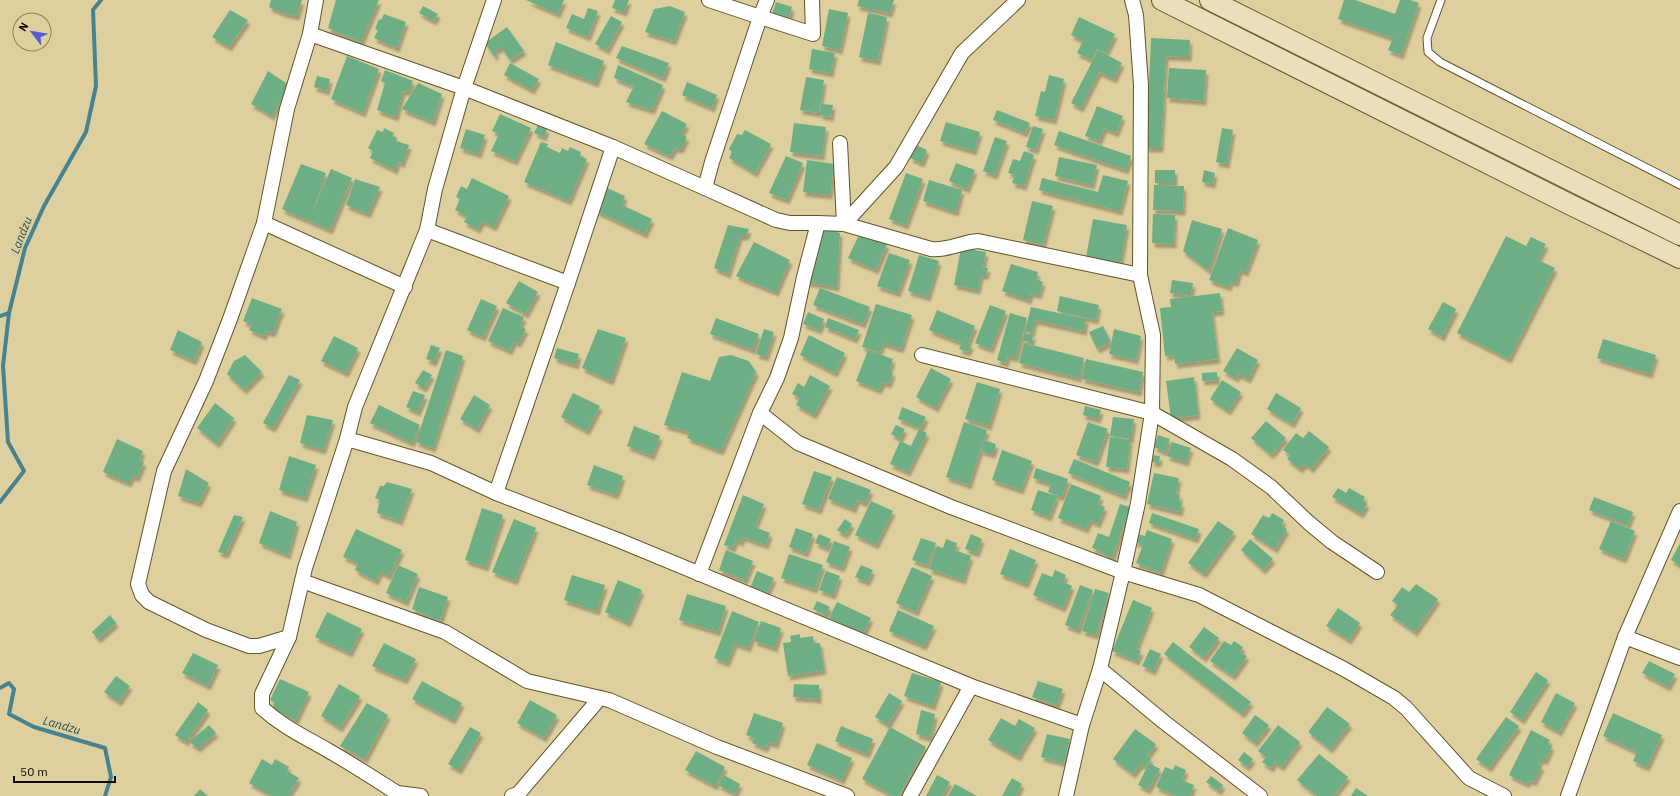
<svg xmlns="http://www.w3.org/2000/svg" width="1680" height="796" font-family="'IBM Plex Sans',sans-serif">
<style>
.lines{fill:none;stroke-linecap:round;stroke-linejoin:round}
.stream{stroke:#47838f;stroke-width:4}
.building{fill:#6eae84;filter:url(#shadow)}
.lane-casing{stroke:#615527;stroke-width:9}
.street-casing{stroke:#615527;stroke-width:16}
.secondary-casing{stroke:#615527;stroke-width:22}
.lane{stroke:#fff;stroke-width:7}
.street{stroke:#fff;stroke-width:14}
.secondary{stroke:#e9e0b9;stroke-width:20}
.labels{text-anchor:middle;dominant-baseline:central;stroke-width:3;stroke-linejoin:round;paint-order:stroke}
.water-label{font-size:12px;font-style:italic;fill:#264f58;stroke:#ddd09e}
</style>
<defs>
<filter id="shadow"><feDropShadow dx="2.5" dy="4.5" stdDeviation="1" flood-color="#0004"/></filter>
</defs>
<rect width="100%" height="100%" fill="#ddd09e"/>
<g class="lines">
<!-- stream -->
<g class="stream">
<path d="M0,316L9,313"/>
<path d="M0,502L24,471L8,442L3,366L9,313L25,248L44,206L86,132L96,86L93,10L101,0"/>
<path d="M0,688L9,683L14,689L9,714L34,727L105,748L111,777L105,796"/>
</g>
</g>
<!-- building -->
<g class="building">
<path d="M271,0H302L297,16L283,13L269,7Z"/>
<path d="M336,0H379L361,42L328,28Z"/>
<path d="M526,0H564L558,14Z"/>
<path d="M615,0H629L624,12L612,8Z"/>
<path d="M859,0H894L890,13L857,6Z"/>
<path d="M1344,0H1355L1395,14L1400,0H1410L1419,3L1401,55L1388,50L1393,38L1338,19Z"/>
<path d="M776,2L792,7L789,19L772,14Z"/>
<path d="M423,6L438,14L434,21L419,13Z"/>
<path d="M670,6L685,12L674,41L645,32L654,9Z"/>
<path d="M588,8L598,11L588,37L566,28L572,14L584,19Z"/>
<path d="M829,9L848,13L840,50L822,46Z"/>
<path d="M230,10L248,20L229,47L212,37Z"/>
<path d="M868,13L887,17L878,61L859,57Z"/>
<path d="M384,14L406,22L397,48L374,38L378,30L375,29L379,19L381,20Z"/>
<path d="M611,16L622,22L607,50L595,44Z"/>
<path d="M1079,17L1115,34L1106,53L1097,49L1092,60L1077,53L1083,41L1071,35Z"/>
<path d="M507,27L524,51L510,60L501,47L495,51L497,54L494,56L485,43Z"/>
<path d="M1151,38L1190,40L1189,57L1166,56L1161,148H1146Z"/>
<path d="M556,42L604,61L596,83L548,65Z"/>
<path d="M622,46L669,63L663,78L616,58Z"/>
<path d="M812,49L835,53L831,73L809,69Z"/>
<path d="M1098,50L1122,63L1114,79L1099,72L1081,108L1071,103Z"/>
<path d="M347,56L379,69L363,113L331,99Z"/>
<path d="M510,63L539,79L532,90L504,75Z"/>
<path d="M618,65L663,85L652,110L626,102L634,86L614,78Z"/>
<path d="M1169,68L1206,70L1204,101L1167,98Z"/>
<path d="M385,70L413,81L409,92L403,91L396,117L377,110L385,83L381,81Z"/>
<path d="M268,71L289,85L288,92L281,104L279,103L272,116L251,104Z"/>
<path d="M1049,75L1064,79L1054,120L1035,116L1041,91L1045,92Z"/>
<path d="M317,76L330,79L327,91L314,87Z"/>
<path d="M806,77L824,80L819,113L800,110Z"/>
<path d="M687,82L717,95L712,108L682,95Z"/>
<path d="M418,83L442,94L433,122L402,109Z"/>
<path d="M821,104L833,105L831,117L820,115Z"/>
<path d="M1097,106L1123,116L1116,133L1105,128L1099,141L1085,136Z"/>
<path d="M997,110L1030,123L1025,133L993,120Z"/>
<path d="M662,111L687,124L681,134L687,137L681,149L675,148L670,156L644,144Z"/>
<path d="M500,114L531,128L515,161L491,151L499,134L492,131Z"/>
<path d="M946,122L980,132L974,151L940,141Z"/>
<path d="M794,123L826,127L822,156L790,152Z"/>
<path d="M538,125L547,129L544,137L534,133Z"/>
<path d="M1033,126L1043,129L1036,150L1026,147Z"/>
<path d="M384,128L394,133L393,136L397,138L396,141L409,145L402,164L398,161L395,170L370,158L373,151L368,148L377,130L383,132Z"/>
<path d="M1222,128L1233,130L1227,164L1216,162Z"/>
<path d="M466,129L485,135L479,154L460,148Z"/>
<path d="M745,130L771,144L755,173L729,158L732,152L729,149L737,134L742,135Z"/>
<path d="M1059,131L1131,156L1126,170L1054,145Z"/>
<path d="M995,137L1007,141L995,175L983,171Z"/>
<path d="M541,142L548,144L547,147L560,153L562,148L568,151L570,147L581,152L580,156L587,159L569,201L524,182Z"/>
<path d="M916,145L927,150L922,163L910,158Z"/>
<path d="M1024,151L1034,155L1024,186L1012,183L1015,175L1008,173L1013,159L1020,161Z"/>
<path d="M786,156L803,163L787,200L769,193Z"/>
<path d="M1059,157L1097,165L1092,185L1055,176Z"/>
<path d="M807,160L834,164L830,195L803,192Z"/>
<path d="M956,163L975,170L967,189L949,181Z"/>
<path d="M301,164L326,173L311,215L331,169L352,178L330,230L282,209Z"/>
<rect x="1155" y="170" width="20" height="13"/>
<path d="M1204,170L1215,173L1213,184L1202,182Z"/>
<path d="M906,173L923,179L906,225L889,219Z"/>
<path d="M1103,175L1128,181L1120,211L1039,190L1042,178L1098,192Z"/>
<path d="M472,178L509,196L494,227L482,221L478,229L464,222L467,216L455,210L460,199L456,197L461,186L467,189Z"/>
<path d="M355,179L380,187L368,214L346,205Z"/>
<path d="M929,180L962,190L956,212L923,201Z"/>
<path d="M1154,185L1184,186L1183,211L1153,210Z"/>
<path d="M607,188L625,196L622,205L652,219L645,234L596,211Z"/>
<path d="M1032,201L1053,206L1043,245L1023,240Z"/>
<path d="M1153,214L1175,215L1174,244L1152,243Z"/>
<path d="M1093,219L1127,225L1120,264L1086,257Z"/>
<path d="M1192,220L1222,229L1209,271L1183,251Z"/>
<path d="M728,225L749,229L746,236H740L728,274L714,268Z"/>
<path d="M822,226L840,233L837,287L806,282Z"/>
<path d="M1228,228L1258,240L1246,272L1240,270L1236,283L1231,281L1229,287L1209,280Z"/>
<path d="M860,233L887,244L876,270L848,258Z"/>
<path d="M1506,236L1526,246L1531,237L1546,244L1538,260L1555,268L1509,359L1457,333Z"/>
<path d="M754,242L790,260L776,292L736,276Z"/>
<path d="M961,248L986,252L983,267L988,268L986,275H981L978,290L954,285Z"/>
<path d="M889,253L910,260L898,293L877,286Z"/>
<path d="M919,255L939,261L928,297L908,291Z"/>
<path d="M1011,264L1038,272L1036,279L1043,282L1039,295L1031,293L1029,300L1002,291Z"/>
<path d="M1172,280L1193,283L1191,296L1170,293Z"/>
<path d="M519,281L538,292L526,314L506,303Z"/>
<path d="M820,288L870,307L863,324L813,305Z"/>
<path d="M1220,293L1222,311L1212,312L1218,359L1175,364L1174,355L1165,356L1160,308L1171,307L1170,299Z"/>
<path d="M1060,296L1099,305L1096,320L1057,311Z"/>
<path d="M252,298L282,309L273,333L266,331L264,336L249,330L252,325L243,321Z"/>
<path d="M481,299L497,306L483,337L467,330Z"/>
<path d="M1443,302L1456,309L1442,337L1428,329Z"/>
<path d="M876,304L912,315L901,349L883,343L880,352L862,347Z"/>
<path d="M990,305L1006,311L991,349L975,343Z"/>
<path d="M1031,307L1086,319L1084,331L1035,320L1032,333L1025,331Z"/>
<path d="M503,308L524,317L520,326L526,329L518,344L514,341L510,351L488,341Z"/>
<path d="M937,310L975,326L968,343L971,345L968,352L959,349L962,343L929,330Z"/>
<path d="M808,312L824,319L819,330L803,324Z"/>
<path d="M1010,313L1027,318L1016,358L1008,356L1006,363L997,360Z"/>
<path d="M716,318L759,334L753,350L710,334Z"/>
<path d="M828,318L859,330L855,339L825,327Z"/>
<path d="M1103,326L1111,342L1097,349L1089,332Z"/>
<path d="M598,329L626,338L611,381L582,368Z"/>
<path d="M764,329L774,332L766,357L756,354Z"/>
<path d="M1114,329L1141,336L1136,360L1109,354Z"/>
<path d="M178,330L202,342L194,361L170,350Z"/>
<path d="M1024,333L1033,335L1032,342L1023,341Z"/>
<path d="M809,335L845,353L835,373L800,355Z"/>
<path d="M334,336L358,348L346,373L321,361Z"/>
<path d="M1603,339L1656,355L1650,374L1597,358Z"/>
<path d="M1024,343L1084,358L1079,378L1019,363Z"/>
<path d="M431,345L440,348L434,362L426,359Z"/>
<path d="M557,348L579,354L576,365L554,358Z"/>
<path d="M1237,348L1258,360L1248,379L1239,374L1236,378L1223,371Z"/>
<path d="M446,350L463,356L433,448L416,442Z"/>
<path d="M868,350L893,359L889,371L893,372L889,384L883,382L879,390L856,381Z"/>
<path d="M245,355L262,372L244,390L227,374L234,361Z"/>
<path d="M731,355L749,361L756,372L721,451L687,438L690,432L664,425L682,372L710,381L719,357Z"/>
<path d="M1086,359L1143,372L1139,392L1082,379Z"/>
<path d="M931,368L951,379L936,408L916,397Z"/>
<path d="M423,370L432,375L424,388L415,383Z"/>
<path d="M1217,372V380L1202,381V373Z"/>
<path d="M289,375L300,380L273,428L263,423Z"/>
<path d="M810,375L830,386L814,415L796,405L800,398L792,394L798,383L804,387Z"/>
<path d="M1194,377L1198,415L1171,419L1166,381Z"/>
<path d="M1222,380L1241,392L1228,411L1210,399Z"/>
<path d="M977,382L1000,389L989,426L965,419Z"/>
<path d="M413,391L425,395L418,412L406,407Z"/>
<path d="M573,393L600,406L587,431L561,417Z"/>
<path d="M1276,393L1301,408L1292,424L1267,409Z"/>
<path d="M474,395L490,405L477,429L460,419Z"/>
<path d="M215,403L234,418L217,444L197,428Z"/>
<path d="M379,405L420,425L412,443L370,423Z"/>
<path d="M1085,406L1101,410L1098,419L1083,415Z"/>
<path d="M902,407L926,417L921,428L898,419Z"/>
<path d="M307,415L333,420L323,450L300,443Z"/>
<path d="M1113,417L1134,419L1131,439L1110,436Z"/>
<path d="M1266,421L1286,438L1271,455L1251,438Z"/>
<path d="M964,422L987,430L969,485L946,477Z"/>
<path d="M1088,422L1108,429L1096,462L1076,455Z"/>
<path d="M896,425L905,429L900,439L891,434Z"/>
<path d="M634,426L660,436L652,456L627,446Z"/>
<path d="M919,429L927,433L908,472L890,464L900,441L911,446Z"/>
<path d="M1309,431L1329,447L1311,469L1305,464L1300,469L1287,459L1290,455L1283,450L1296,433L1303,438Z"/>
<path d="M1158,435L1170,439L1165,452L1154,447Z"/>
<path d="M1110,437L1130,440L1127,469L1106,467Z"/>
<path d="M117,439L143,451L139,460L144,462L137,478L132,476L129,483L103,472Z"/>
<path d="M984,440L996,444L993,454L981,451Z"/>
<path d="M1172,442L1191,448L1186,462L1167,456Z"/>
<path d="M1002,450L1032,461L1021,490L992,480Z"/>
<path d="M1152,455L1160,456L1159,463L1152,462Z"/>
<path d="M289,456L316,465L305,498L279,490Z"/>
<path d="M1074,459L1130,482L1124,496L1068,473Z"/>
<path d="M594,465L623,476L616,495L587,485Z"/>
<path d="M1036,468L1068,479L1062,497L1048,492L1051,484L1033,478Z"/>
<path d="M186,469L209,483L199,503L178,496Z"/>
<path d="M814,471L832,477L819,510L802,504Z"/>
<path d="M1154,473L1179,478L1176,494L1180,495L1179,502L1182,503L1180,512L1147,504Z"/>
<path d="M837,477L871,490L865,503L857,500L854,509L828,499Z"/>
<path d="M387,482L412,489L400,521L377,513L380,500L375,498L380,486H384Z"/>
<path d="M1071,484L1101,496L1098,504L1105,507L1098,524L1090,520L1086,529L1058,518Z"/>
<path d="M1338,488L1346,493L1349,488L1365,497L1363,501L1367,504L1361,514L1332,497Z"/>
<path d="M1038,490L1057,496L1049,517L1031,510Z"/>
<path d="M743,495L764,504L755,527L770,533L766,545L743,537L741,542L736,540L733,548L724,545Z"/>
<path d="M1594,497L1633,512L1628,525L1589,510Z"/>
<path d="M871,501L893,511L876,545L855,535Z"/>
<path d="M1120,504L1130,507L1112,558L1103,555L1104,552L1092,548L1098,533L1109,537Z"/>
<path d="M482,508L503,515L486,567L465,560Z"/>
<path d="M270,511L297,522L288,555L259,543Z"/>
<path d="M1152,513L1199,529L1196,539L1149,523Z"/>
<path d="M1272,513L1284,520L1281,525L1287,529L1275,549L1251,534L1263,515L1269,518Z"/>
<path d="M234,515L243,517L226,554L218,552Z"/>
<path d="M514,519L536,528L515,581L492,572Z"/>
<path d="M845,519L852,524L845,535L837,530Z"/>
<path d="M1218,521L1234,532L1204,574L1188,563Z"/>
<path d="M1611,521L1635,531L1624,559L1599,549Z"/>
<path d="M796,528L813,534L806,553L789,547Z"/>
<path d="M356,529L402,550L389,576L380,572L376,581L355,570L358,563L343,557Z"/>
<path d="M1147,530L1172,539L1161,572L1136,563L1143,545L1135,542L1138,534L1145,536Z"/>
<path d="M819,534L831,539L827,548L815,543Z"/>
<path d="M971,534L982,539L977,553L965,549Z"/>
<path d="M921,538L936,543L927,565L912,560Z"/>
<path d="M946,539L957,543L955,550L971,556L963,580L929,569L937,546L943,548Z"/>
<path d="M1250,539L1273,559L1263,570L1241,550Z"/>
<path d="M834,541L850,547L842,568L826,562Z"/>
<path d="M1680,543V565L1671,560Z"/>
<path d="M1010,549L1036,560L1026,584L1000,574Z"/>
<path d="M726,550L753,561L745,580L719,570Z"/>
<path d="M789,554L823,565L815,589L781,578Z"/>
<path d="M398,565L418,574L406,602L386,593Z"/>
<path d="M861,565L873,570L867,582L855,577Z"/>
<path d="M912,567L932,576L916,612L896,603Z"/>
<path d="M1055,570L1066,575L1063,582L1072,586L1063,608L1033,595L1042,573L1052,577Z"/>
<path d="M757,571L774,578L766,595L750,588Z"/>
<path d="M826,571L840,576L833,595L819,590Z"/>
<path d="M572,575L605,585L597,611L564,600Z"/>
<path d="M618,580L642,590L628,623L605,612Z"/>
<path d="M1416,584L1438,599L1415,632L1390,615L1398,605L1392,601L1402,587L1409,592Z"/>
<path d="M1080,585L1093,590L1078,630L1065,625Z"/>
<path d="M419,587L448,597L440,621L412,609Z"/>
<path d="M1095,589L1109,593L1096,635L1082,631Z"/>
<path d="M687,594L726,606L718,632L679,620Z"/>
<path d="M1133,600L1152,608L1136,649L1141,651L1137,661L1112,651Z"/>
<path d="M817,601L830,607L826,615L813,609Z"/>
<path d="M837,602L871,618L863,634L829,618Z"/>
<path d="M1338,608L1360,623L1349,640L1326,626Z"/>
<path d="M898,610L934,626L924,646L889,631Z"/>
<path d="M732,611L759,622L748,648L735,643L727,663L714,658Z"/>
<path d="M327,612L362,629L350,653L315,637Z"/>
<path d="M110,615L116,623L98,639L92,632Z"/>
<path d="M761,621L781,628L775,648L754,641Z"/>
<path d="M1204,627L1219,638L1204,658L1189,647Z"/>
<path d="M800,634V638L813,636L814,643H820L824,670L788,676L783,643L791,642L790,636Z"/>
<path d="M1224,641L1231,645L1234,641L1243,647L1240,652L1247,656L1233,676L1210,661Z"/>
<path d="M1173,642L1251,702L1242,714L1164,654Z"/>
<path d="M384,643L416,659L405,680L372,666Z"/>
<path d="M1150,649L1161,654L1153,671L1142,666Z"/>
<path d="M193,653L218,665L208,686L182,673Z"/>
<path d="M1649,661L1675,674L1668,687L1642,673Z"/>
<path d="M1536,672L1548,680L1522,720L1510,712Z"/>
<path d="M912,673L941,682L933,706L904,696Z"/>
<path d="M116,676L130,686L119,702L104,692Z"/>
<path d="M280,679L309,692L296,720L272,709L275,703L270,700Z"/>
<path d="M422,681L462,703L453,720L412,699Z"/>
<path d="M1038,681L1063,689L1057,705L1032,697Z"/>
<path d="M339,684L360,696L340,728L321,716Z"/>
<path d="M794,684L819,685V699L793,697Z"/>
<path d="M889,693L902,701L888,725L875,717Z"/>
<path d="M1556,693L1575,703L1559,732L1541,722Z"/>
<path d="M530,700L557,715L544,738L517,723Z"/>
<path d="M198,702L208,710L186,742L175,735Z"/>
<path d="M367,703L388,715L365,759L340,746Z"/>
<path d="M1327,707L1350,724L1330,749L1308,732Z"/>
<path d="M921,710L935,714L930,738L916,734Z"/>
<path d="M754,713L783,723L776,744L768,742L766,748L752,743L754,738L746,735Z"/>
<path d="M1613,713L1662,735L1647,767L1633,761L1637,752L1603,736Z"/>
<path d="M1255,715L1269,725L1255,743L1242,733Z"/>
<path d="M1506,717L1519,726L1489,768L1476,759Z"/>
<path d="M1001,718L1015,726L1019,719L1035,728L1018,757L988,740Z"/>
<path d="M209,725L216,733L198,748L189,742Z"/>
<path d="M1278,725L1300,742L1281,767L1275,762L1271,768L1262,762L1266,757L1258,751Z"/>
<path d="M841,726L873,739L867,754L835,741Z"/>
<path d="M470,727L481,733L459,770L448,764Z"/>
<path d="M890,727L926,747L899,796H893L862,779Z"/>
<path d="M1135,729L1156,744L1147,756L1151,759L1145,767L1141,764L1133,774L1113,759Z"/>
<path d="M1531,730L1550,740L1548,744L1552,746L1545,761L1541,759L1538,764L1542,766L1534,782L1529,780L1527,784L1509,775Z"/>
<path d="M1047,734L1070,739L1064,763L1041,757Z"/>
<path d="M817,743L852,758L842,780L807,765Z"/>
<path d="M696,751L725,767L715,786L685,770Z"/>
<path d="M1244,752L1253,759L1247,767L1238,760Z"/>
<path d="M1319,754L1348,777L1333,796H1317L1297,780Z"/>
<path d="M262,759L272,765L275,759L289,767L287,771L299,778L288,796H273L249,783Z"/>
<path d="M1149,763L1160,769L1148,790L1138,785Z"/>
<path d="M1175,765L1186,770L1182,780L1194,785L1190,796H1177L1156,787L1165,767L1173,770Z"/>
<path d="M724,775L740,784L735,794L718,785Z"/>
<path d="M937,775L950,782L942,796H926Z"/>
<path d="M1211,776L1223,785L1219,791L1206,782Z"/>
<path d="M1012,778L1022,784L1016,796H1002Z"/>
<path d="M955,784L977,796H948Z"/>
<path d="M1356,788L1368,796H1351Z"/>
<path d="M200,789L208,796H194Z"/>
</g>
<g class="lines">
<!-- lane casing -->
<g class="lane-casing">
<path id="lane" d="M1441,0L1427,38L1428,52L1440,62L1680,185"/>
</g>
<!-- street casing -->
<g class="street-casing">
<g id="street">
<path d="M494,0L464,88L613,147L705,188"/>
<path d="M709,0L760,17L712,162L705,188L776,220L790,223H818"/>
<path d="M767,0L760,17L813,34L812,0"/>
<path d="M310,34L464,88L435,189L427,230L355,407L347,439L431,463L496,493L568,283L613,147"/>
<path d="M840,143L844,224"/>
<path d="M264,223L405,287"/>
<path d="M844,224L896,167L962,53L1018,0"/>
<path d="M427,230L568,283"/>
<path d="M1140,275L978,241C962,242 947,251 931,249L844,224L818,223L804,277L791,338L777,378L760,413L798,443L951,507L1123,572L1199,595L1344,669L1394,698L1406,708L1469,778L1504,796"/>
<path d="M922,355L1152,413L1232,459L1271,487L1309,523L1332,542L1377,572"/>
<path d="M347,439L305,568L289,637L262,694V708C283,727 305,737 329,751C352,764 375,779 397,793V796"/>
<path d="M496,493L618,540L971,686L1082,725"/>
<path d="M699,574L760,413"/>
<path d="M302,581L445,632L527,681L609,700L717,747L847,796"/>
<path d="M289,637L259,646H249L206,630L149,602L142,595L138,584L164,471L206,381L230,319L264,223L287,109L310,34L316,0"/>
<path d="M1625,637L1680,658"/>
<path d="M1100,669L1164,722L1260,796"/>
<path d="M397,793L421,796"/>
<path d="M512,796L518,794L600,698"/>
<path d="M910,796L971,686"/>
<path d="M1066,796L1082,725L1100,669L1123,572L1138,503L1152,413L1153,335L1140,275L1141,85L1136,15L1132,0"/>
<path d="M1568,796L1625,637L1680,511"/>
</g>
</g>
<!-- secondary casing -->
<g class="secondary-casing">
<g id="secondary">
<path d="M1162,0L1573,206L1680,258"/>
<path d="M1210,0L1680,235"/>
</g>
</g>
<!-- lane -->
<use href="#lane" class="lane"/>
<!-- street -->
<use href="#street" class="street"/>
<!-- secondary -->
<use href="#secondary" class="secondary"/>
</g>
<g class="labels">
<!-- water labels -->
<g class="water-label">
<text transform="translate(21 235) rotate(-69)">Landzu</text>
<text transform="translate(62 725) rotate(16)">Landzu</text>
</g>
</g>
<!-- north arrow -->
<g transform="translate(32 32) rotate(301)"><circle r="19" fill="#ddd09e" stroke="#8b815f"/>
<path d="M0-3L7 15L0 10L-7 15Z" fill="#535dd3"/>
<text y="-6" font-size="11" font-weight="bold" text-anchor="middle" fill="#100b00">N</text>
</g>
<!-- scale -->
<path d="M14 776v6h101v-6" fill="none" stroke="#100b00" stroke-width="2"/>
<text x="20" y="776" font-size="12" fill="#100b00" stroke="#ddd09e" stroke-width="3" paint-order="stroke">50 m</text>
</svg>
